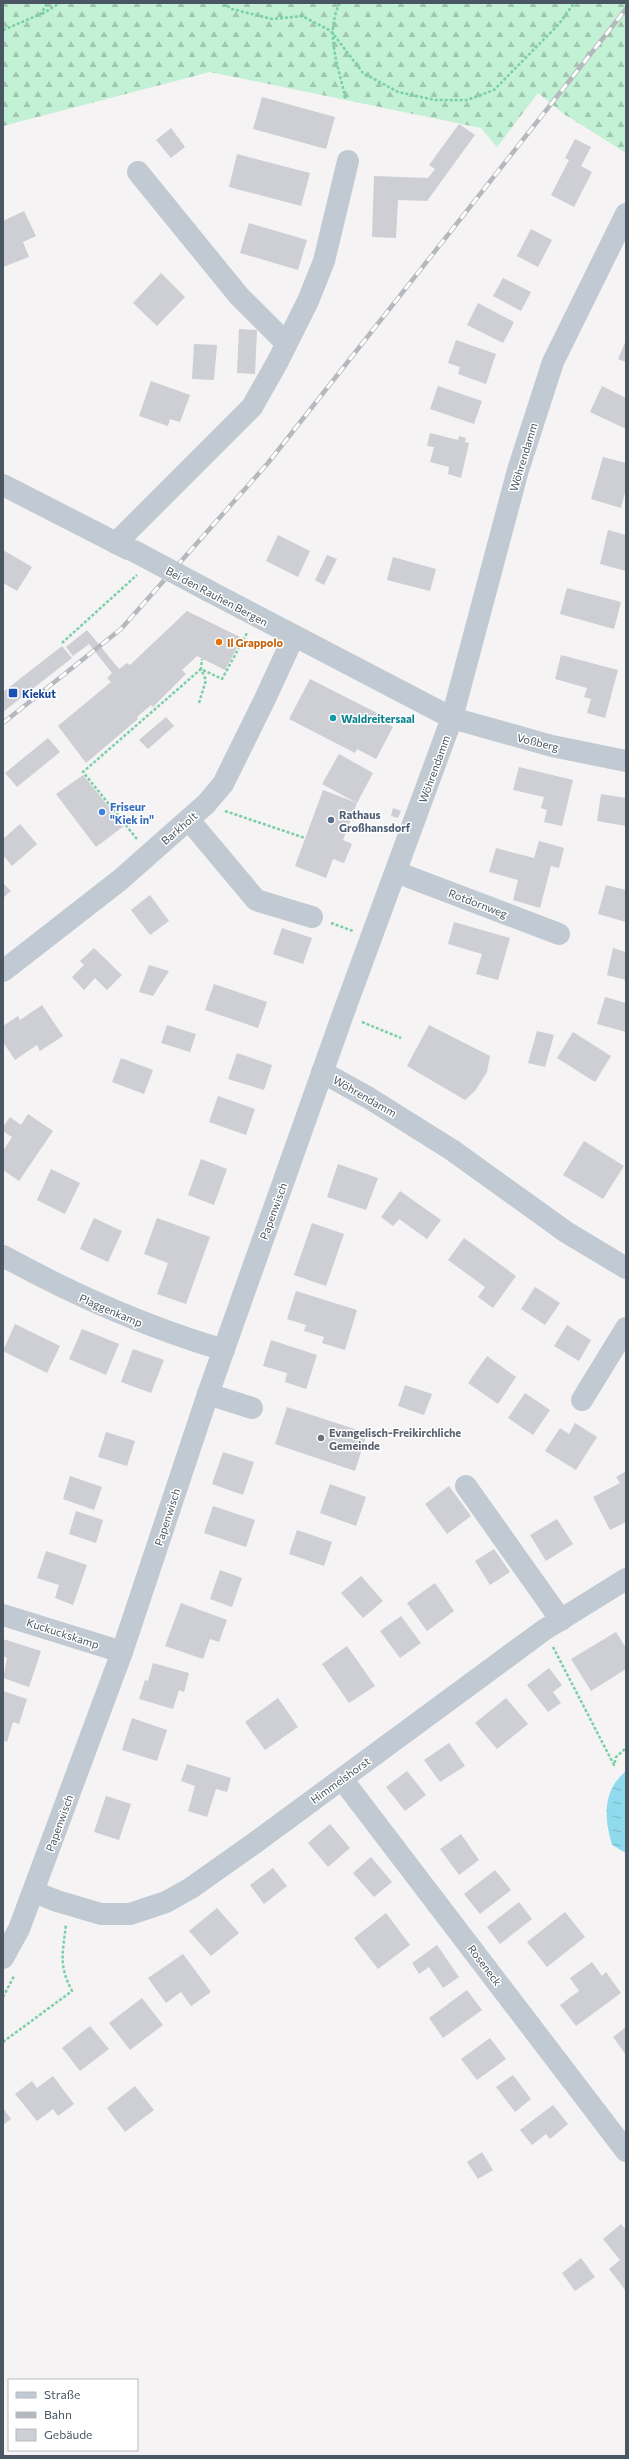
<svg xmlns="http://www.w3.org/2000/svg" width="629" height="2459" font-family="Commissioner,sans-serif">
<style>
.forest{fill:url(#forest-firs)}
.water{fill:url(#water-ripples)}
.building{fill:#cdcfd5}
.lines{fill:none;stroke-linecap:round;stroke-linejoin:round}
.path{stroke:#7ad0a6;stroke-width:2.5;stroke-dasharray:3 2;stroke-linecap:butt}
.minor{stroke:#c1cad2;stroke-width:22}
.rail-casing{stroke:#b5b8bd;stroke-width:4.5}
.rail{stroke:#fff;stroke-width:3;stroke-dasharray:9;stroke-linecap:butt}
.minor-bridge{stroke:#c1cad2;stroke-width:22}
.food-dot{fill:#e8710a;stroke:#fff;stroke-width:1.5}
.transit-dot{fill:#1a4fb4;stroke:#fff;stroke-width:1.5}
.culture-dot{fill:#0f9aa8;stroke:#fff;stroke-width:1.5}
.shop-dot{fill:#3f7fe0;stroke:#fff;stroke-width:1.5}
.service-dot{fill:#5c6f8a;stroke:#fff;stroke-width:1.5}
.worship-dot{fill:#6b7280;stroke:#fff;stroke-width:1.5}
.labels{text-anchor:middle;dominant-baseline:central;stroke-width:3;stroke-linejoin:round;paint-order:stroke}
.street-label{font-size:11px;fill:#4a5661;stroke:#fff}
.food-label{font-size:11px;font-weight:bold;fill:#c56008;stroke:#fff;text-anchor:start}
.transit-label{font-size:11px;font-weight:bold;fill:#164399;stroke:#fff;text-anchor:start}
.culture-label{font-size:11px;font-weight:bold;fill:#0d838f;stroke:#fff;text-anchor:start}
.shop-label{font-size:11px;font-weight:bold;fill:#366cbe;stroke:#fff;text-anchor:start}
.service-label{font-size:11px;font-weight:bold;fill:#4e5e75;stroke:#fff;text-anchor:start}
.worship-label{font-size:11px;font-weight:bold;fill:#5b616d;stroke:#fff;text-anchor:start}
</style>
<defs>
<pattern id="forest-firs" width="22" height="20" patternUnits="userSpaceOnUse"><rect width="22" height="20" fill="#c3f1d5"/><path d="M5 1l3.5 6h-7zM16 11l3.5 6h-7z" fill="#a0c6b0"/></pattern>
<pattern id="water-ripples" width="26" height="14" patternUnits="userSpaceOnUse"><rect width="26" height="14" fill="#90daee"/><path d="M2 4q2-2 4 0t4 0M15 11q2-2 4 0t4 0" fill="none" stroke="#78b4c4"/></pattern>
</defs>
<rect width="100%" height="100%" fill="#f5f3f3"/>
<!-- forest -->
<path class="forest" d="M3,3H626V153L564,114L538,93L497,147L481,128L210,72L3,126Z"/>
<!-- water -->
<path class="water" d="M626,1771V1853L612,1845C604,1818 602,1791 626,1771Z"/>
<!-- building -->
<g class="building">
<path d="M262,97L335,117L326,149L253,129Z"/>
<path d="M459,124L475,135L427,201L398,200L396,238L372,237L374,176L428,178L435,169L429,165Z"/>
<path d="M171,128L185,147L171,158L156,140Z"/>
<path d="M575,139L591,147L581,166L592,172L574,207L551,195L569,160L565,158Z"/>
<path d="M237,154L310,173L301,206L229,187Z"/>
<path d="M24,211L36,236L23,242L29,257L3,267V221Z"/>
<path d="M249,223L307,240L298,270L240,253Z"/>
<path d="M531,229L552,240L538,267L517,256Z"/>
<path d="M161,273L185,297L157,326L133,303Z"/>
<path d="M503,278L531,292L521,311L493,296Z"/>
<path d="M478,303L514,322L503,343L467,325Z"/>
<path d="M239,329L257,330L255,374L237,373Z"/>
<path d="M456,340L496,354L486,384L458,374L460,367L448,363Z"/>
<path d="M626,340V362L618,359Z"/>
<path d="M194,344L217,345L214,380L192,379Z"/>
<path d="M151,381L190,395L180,422L170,419L168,426L139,416Z"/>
<path d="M438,386L482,401L474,424L430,409Z"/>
<path d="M602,386L626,398V429L590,412Z"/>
<path d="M430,433L458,440L459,436L466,438L465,442L469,443L461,478L448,474L449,467L430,462L434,447L427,446Z"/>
<path d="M603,457L626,463V489L621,508L591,499Z"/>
<path d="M608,530L626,535V571L600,564Z"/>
<path d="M278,535L310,551L298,577L266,561Z"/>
<path d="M3,550L32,567L17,591L3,583Z"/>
<path d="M327,555L337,559L324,585L315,580Z"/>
<path d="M393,557L436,569L430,591L387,580Z"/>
<path d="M567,588L621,602L614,629L560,614Z"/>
<path d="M187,611L242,638L225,670L197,656L182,670L186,674L153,707L151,705L137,717L138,719L86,763L58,726L111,682L107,678L112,673L89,644L73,656L66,647L87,630L119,669L127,663L130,665Z"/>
<path d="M62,646L72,658L3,712V692Z"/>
<path d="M561,655L618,670L605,718L587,713L591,699L584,697L587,688L555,679Z"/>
<path d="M310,679L379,714L377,718L393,727L376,759L357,749L355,753L289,719Z"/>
<path d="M166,717L174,726L148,749L139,740Z"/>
<path d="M48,738L60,752L17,787L5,773Z"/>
<path d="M339,754L373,773L357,803L322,784Z"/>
<path d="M519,767L573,780L562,826L544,822L547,810L541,808L544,797L513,790Z"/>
<path d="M83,775L124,826L96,847L56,794Z"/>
<path d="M323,790L357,803L343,840L352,844L344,863L333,859L326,878L295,866Z"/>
<path d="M601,794L626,798V826L597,821Z"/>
<path d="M393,808L401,811L398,818L391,816Z"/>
<path d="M20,824L37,844L12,866L3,855V839Z"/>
<path d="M539,841L564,848L559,868L551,866L540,908L513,900L518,880L489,872L496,848L534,858Z"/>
<path d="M3,883L11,891L3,898Z"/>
<path d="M606,885L626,890V922L598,914Z"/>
<path d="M150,895L169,921L150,935L131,910Z"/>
<path d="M454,922L510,938L498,980L476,974L482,954L448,944Z"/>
<path d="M282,928L312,938L303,964L273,954Z"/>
<path d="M94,948L122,975L107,990L95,978L84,990L72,977L84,965L80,961Z"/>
<path d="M613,948L626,952V980L607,975Z"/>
<path d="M149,965L169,971L153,996L139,992Z"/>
<path d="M214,984L267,1002L258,1028L205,1010Z"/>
<path d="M605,997L626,1003V1032L597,1024Z"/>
<path d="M42,1005L63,1036L40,1051L37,1045L15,1060L3,1042V1026L18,1016L20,1020Z"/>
<path d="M167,1025L196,1034L190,1052L161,1043Z"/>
<path d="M429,1025L490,1056L487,1072L475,1091L465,1100L407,1066Z"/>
<path d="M537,1031L554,1035L545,1067L528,1063Z"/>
<path d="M573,1032L611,1056L595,1082L557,1058Z"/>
<path d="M237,1053L272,1065L264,1090L228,1079Z"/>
<path d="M121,1058L153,1070L144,1094L112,1082Z"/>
<path d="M218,1096L255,1109L246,1135L209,1122Z"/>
<path d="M28,1114L53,1131L19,1181L3,1170V1151L12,1137L3,1131V1127L10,1117L21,1125Z"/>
<path d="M584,1141L624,1166L603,1199L563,1175Z"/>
<path d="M201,1159L227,1169L214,1205L188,1195Z"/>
<path d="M338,1164L378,1178L366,1210L327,1197Z"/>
<path d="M51,1169L80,1183L65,1214L37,1200Z"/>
<path d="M400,1191L441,1220L427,1239L399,1219L393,1226L381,1217Z"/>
<path d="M94,1218L122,1231L108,1262L80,1249Z"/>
<path d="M157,1218L210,1237L186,1304L157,1294L168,1263L144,1254Z"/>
<path d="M312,1223L344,1234L326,1286L294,1275Z"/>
<path d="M464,1238L516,1276L493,1308L478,1297L485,1287L448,1260Z"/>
<path d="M535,1287L560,1303L545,1325L521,1309Z"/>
<path d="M296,1291L357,1310L345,1350L322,1343L324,1337L304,1331L306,1325L287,1319Z"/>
<path d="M15,1324L60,1346L47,1373L3,1351Z"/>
<path d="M567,1325L591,1340L579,1361L554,1346Z"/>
<path d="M82,1329L119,1344L106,1375L69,1359Z"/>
<path d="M271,1340L317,1355L306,1389L285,1382L287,1373L263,1366Z"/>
<path d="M133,1349L164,1360L151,1393L121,1382Z"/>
<path d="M487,1356L516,1377L498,1404L468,1383Z"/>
<path d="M405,1385L432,1394L424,1415L398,1406Z"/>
<path d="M525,1393L550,1410L533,1435L508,1418Z"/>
<path d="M287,1407L367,1433L355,1471L275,1444Z"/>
<path d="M575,1423L597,1437L576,1470L545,1451L560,1428L569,1434Z"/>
<path d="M106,1432L135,1441L127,1466L98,1457Z"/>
<path d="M223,1452L254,1462L243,1495L212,1484Z"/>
<path d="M626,1471V1522L610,1530L593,1497L620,1483L616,1477Z"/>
<path d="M70,1476L102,1487L94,1510L63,1499Z"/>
<path d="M330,1484L366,1497L356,1526L320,1513Z"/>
<path d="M449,1486L471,1516L447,1534L425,1504Z"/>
<path d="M213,1506L255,1520L246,1547L204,1533Z"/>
<path d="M76,1511L103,1520L96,1543L69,1534Z"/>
<path d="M557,1519L573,1544L546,1561L530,1535Z"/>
<path d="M297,1530L332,1542L324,1566L289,1554Z"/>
<path d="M494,1549L510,1572L490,1585L475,1561Z"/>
<path d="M46,1551L87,1565L73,1605L55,1598L59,1585L37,1578Z"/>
<path d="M220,1570L242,1578L232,1607L210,1599Z"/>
<path d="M361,1576L383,1601L363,1618L341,1593Z"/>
<path d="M435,1583L454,1611L427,1631L407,1603Z"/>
<path d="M181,1603L227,1620L219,1642L210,1639L203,1659L165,1646Z"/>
<path d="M401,1616L421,1643L400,1658L380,1631Z"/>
<path d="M616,1632L626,1648V1669L591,1691L571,1659Z"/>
<path d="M3,1639L41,1651L29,1687L3,1678L7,1658L3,1656Z"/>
<path d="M347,1646L375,1686L349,1703L322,1664Z"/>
<path d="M153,1663L189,1673L184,1692L179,1690L173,1709L139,1699L145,1680L148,1681Z"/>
<path d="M549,1668L562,1685L553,1692L561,1703L548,1712L527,1685Z"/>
<path d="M3,1691L27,1699L19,1724L13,1722L7,1742L3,1740Z"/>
<path d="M278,1698L298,1727L265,1750L245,1722Z"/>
<path d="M506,1698L528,1724L497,1749L475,1723Z"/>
<path d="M132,1718L167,1730L157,1761L122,1750Z"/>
<path d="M449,1743L465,1766L440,1782L424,1760Z"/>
<path d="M187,1764L231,1778L227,1792L216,1789L207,1817L188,1811L195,1786L181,1781Z"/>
<path d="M407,1771L426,1795L405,1811L386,1787Z"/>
<path d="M106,1796L131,1804L119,1840L94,1832Z"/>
<path d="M330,1824L350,1848L328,1867L308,1843Z"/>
<path d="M461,1834L479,1860L459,1875L440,1849Z"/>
<path d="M371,1857L392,1882L374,1897L353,1873Z"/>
<path d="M273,1868L287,1886L264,1904L250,1885Z"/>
<path d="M495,1870L511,1890L480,1914L464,1894Z"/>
<path d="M519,1902L532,1919L500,1944L487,1927Z"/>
<path d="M217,1908L239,1933L211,1956L189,1931Z"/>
<path d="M565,1912L585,1937L547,1967L527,1942Z"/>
<path d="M386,1913L410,1945L378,1969L354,1938Z"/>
<path d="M437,1945L459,1977L443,1988L429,1967L419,1974L412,1963Z"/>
<path d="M183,1954L211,1992L191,2006L181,1992L166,2003L148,1978Z"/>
<path d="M592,1962L602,1976L606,1972L621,1993L576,2026L560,2005L579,1991L570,1978Z"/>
<path d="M467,1990L482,2010L443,2038L429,2018Z"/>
<path d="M142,1998L163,2025L130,2050L109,2023Z"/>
<path d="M90,2026L109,2049L80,2071L62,2048Z"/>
<path d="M626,2027V2055L613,2037Z"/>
<path d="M490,2038L506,2059L477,2080L461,2059Z"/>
<path d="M513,2075L531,2099L515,2112L496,2087Z"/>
<path d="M53,2076L74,2104L58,2116L53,2109L37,2121L15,2094L32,2081L37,2088Z"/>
<path d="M135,2086L154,2110L125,2132L107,2108Z"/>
<path d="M553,2105L568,2124L550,2139L546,2134L532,2145L520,2130Z"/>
<path d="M3,2108L11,2119L3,2125Z"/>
<path d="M482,2152L493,2170L478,2179L467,2162Z"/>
<path d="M621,2224L626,2230V2291L609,2269L620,2260L603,2239Z"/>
<path d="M581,2258L595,2277L575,2291L562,2273Z"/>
</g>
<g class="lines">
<!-- path -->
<g class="path">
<path d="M223,3L232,9L272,19L302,16L331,31L363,73L398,92L435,100H467L494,90L559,24L574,3"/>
<path d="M340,3C324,33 339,68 346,100"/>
<path d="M42,14L60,3"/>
<path d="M3,30L41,14L47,3"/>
<path d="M62,643L137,575"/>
<path d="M199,703L206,680L201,669L202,659"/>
<path d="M225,811L305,838"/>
<path d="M137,839L83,772L201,669L222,679L247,633"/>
<path d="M331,923L353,931"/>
<path d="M362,1022L401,1038"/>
<path d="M553,1647L614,1765L616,1757L626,1748"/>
<path d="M3,1997L14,1976"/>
<path d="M3,2042L72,1991C58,1964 63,1953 66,1924"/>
</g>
<!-- minor -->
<g class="minor">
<path d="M138,172L239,296L286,343"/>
<path d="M3,485L128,549"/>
<path d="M116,543L252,407L278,361L308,301L324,261L348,161"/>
<path d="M207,590L452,718L552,746L626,761"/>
<path d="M189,820L256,900L312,917"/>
<path d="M396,872L559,934"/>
<path d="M3,971L120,880L206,804L223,784L264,701L294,636"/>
<path d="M322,1072L369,1098L452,1150L566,1232L626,1268"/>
<path d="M3,1256C74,1295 146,1327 224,1350"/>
<path d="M208,1394L252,1408"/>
<path d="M582,1400L626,1328"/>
<path d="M466,1486L561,1620"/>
<path d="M3,1615L122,1652"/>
<path d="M342,1779L626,2151"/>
<path d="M34,1892L57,1901L101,1914H130L166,1902L191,1888L256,1842L544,1630L626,1579"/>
<path d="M3,1958L19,1929L122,1652L208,1394L343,1014L452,718L518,470L553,362L626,214"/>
</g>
<!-- rail casing -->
<g class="rail-casing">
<path id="rail" d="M3,723L121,629L268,463L626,9"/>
</g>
<!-- rail -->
<use href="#rail" class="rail"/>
<!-- minor-bridge -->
<path class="minor-bridge" d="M134,551L207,590"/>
</g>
<!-- markers -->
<circle class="food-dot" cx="219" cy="642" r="4"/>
<rect class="transit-dot" x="8" y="688" width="10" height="10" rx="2"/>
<circle class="culture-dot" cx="333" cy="718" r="4"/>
<circle class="shop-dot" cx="102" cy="812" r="4"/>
<circle class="service-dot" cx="331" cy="820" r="4"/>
<circle class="worship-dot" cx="321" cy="1438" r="4"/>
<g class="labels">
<!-- street labels -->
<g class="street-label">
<text transform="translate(523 457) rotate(-73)">Wöhrendamm</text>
<text transform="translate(217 596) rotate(28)">Bei den Rauhen Bergen</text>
<text transform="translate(538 742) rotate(14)">Voßberg</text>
<text transform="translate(434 769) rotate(-70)">Wöhrendamm</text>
<text transform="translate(179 828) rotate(-41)">Barkholt</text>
<text transform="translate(478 903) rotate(21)">Rotdornweg</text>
<text transform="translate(365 1096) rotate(30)">Wöhrendamm</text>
<text transform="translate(273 1211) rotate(-70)">Papenwisch</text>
<text transform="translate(111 1310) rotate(23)">Plaggenkamp</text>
<text transform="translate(167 1517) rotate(-72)">Papenwisch</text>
<text transform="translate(63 1633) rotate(18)">Kuckuckskamp</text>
<text transform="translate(340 1780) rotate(-36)">Himmelshorst</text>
<text transform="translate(59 1823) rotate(-70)">Papenwisch</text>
<text transform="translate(485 1965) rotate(53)">Roseneck</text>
</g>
<!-- food labels -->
<g class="food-label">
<text x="227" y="642">Il Grappolo</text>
</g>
<!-- transit labels -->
<g class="transit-label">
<text x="22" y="693">Kiekut</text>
</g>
<!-- culture labels -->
<g class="culture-label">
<text x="341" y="718">Waldreitersaal</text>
</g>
<!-- shop labels -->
<g class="shop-label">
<text x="110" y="806">Friseur<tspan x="110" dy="13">"Kiek in"</tspan></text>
</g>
<!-- service labels -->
<g class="service-label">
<text x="339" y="814">Rathaus<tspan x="339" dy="13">Großhansdorf</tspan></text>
</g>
<!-- worship labels -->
<g class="worship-label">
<text x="329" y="1432">Evangelisch-Freikirchliche<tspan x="329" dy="13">Gemeinde</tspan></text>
</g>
</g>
<!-- border -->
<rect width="629" height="2459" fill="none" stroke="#4a5661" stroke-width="8"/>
<!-- legend -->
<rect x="8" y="2379" width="130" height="72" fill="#ffffff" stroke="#b7bbc0"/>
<rect x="16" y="2392" width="20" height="6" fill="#c1cad2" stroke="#b7bbc0"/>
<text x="44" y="2399" font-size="12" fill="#4a5661">Straße</text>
<rect x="16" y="2412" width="20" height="6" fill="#b5b8bd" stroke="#b7bbc0"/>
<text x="44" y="2419" font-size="12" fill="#4a5661">Bahn</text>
<rect x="16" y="2429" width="20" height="12" fill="#cdcfd5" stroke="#b7bbc0"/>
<text x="44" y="2439" font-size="12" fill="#4a5661">Gebäude</text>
</svg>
